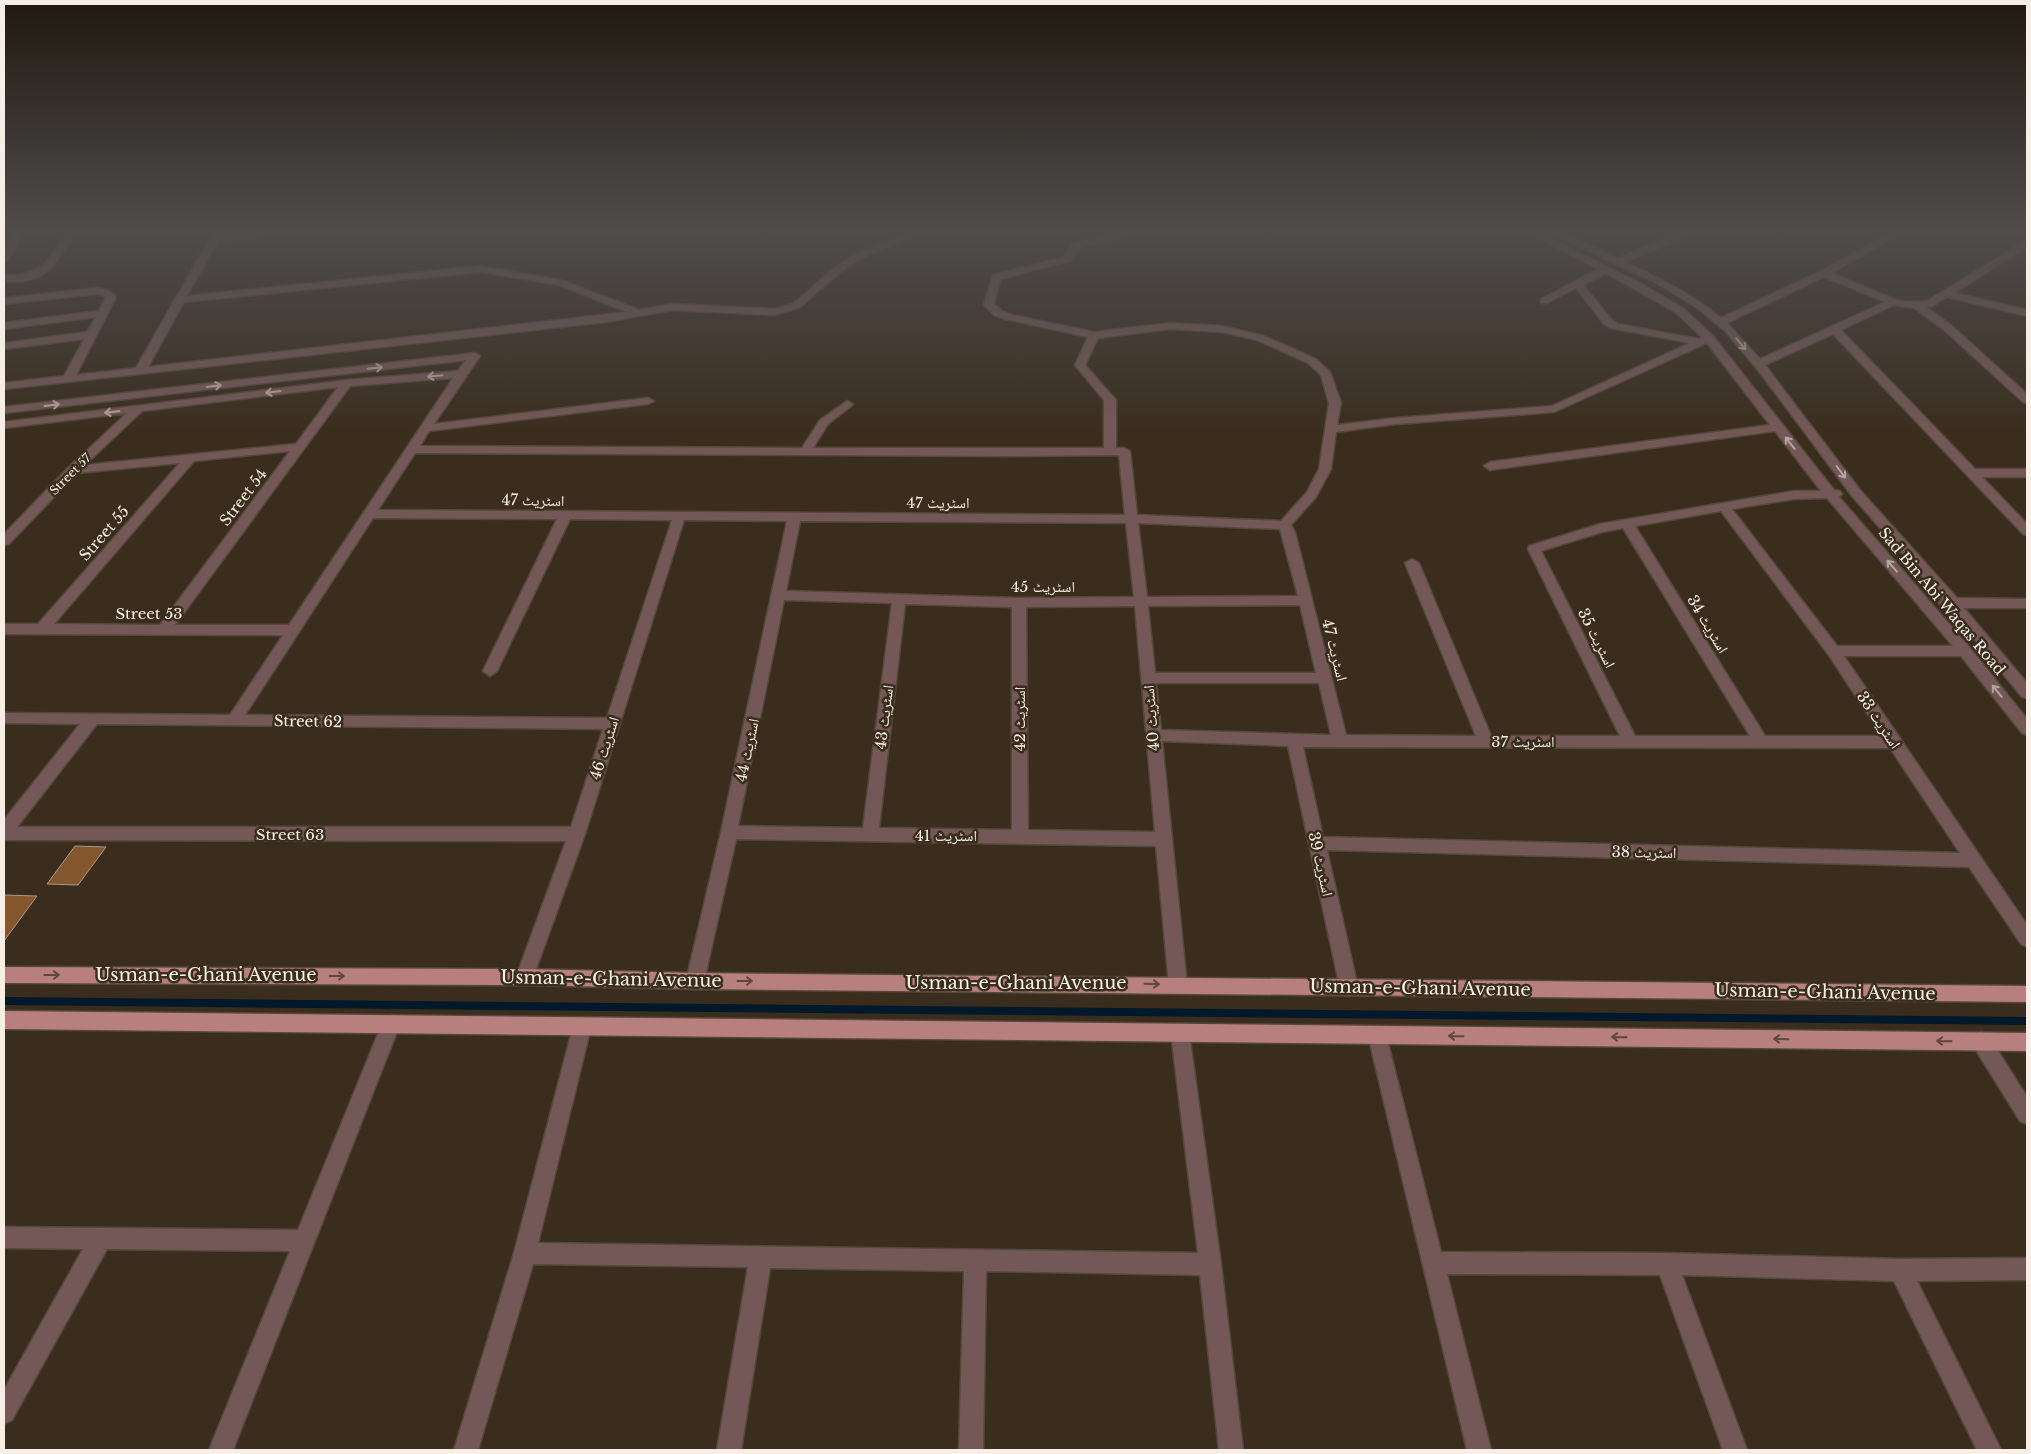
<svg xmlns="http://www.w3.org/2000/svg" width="2031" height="1454" font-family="'Libre Baskerville','Noto Naskh Arabic',serif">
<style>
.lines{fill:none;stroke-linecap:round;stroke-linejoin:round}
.stream{stroke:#00192a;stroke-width:8}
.building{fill:#83562e;stroke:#aa9889}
.minor-casing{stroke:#54483a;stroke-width:3}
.major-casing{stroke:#54483a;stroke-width:3}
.minor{fill:#745857;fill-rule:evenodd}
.major{fill:#b77f7e;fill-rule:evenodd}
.oneway{stroke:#b6a49e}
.oneway2{stroke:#60463b}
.labels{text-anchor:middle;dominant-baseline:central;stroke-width:5;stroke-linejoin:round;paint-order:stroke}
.far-street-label{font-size:12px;fill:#f7efe5;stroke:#3a2d1e}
.street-label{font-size:15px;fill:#f7efe5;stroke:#3a2d1e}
.near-street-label{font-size:18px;fill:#f7efe5;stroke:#3a2d1e}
</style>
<rect width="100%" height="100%" fill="#3a2d1e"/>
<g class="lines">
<!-- stream -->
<path class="stream" d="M4,1001L2027,1021"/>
</g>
<!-- building -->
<g class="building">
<path d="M75,846L106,847L78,885L47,884Z"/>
<path d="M4,895L37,896L4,941Z"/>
</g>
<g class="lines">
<!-- minor casing -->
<g class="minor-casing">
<g id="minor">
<path d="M14,231H23L9,259L4,262V251Z"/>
<path d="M67,231H76C56,262 48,286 4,281V275C42,278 49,259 67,231Z"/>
<path d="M214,231H223L221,236L260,231H290L286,234L218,241L187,296L481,266L564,281L639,310L672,304L774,309L793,304L833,269L857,253L913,231H926L863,257L839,273L799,308L774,315L672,310L606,322L4,389V383L64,376L84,339L4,349V343L87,332L96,317L4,329V323L99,311L106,297L98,294L4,304V298L98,288L110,291L116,297L76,375L136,368ZM481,272L559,285L627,312L148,367L184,302Z"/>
<path d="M1126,231H1143L1080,247L1070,261L1000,279L994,304L1002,311L1012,315L1094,332L1170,323L1222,326L1264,336L1316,359L1330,372L1341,403L1337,425L1396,418L1552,406L1690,343L1611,328L1604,324L1576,288L1547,303H1541V299L1598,269L1525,231H1536L1640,283L1683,308L1713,336L1834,490L1840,491L1842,494L1839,497L1970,648L2027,719V735L2022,733L1961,656H1844L2027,925V947L2021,944L1969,867L1327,850L1358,988L1355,994L1349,996L1343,994L1340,988L1288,746L1162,741L1187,985L1184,991L1178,993L1172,991L1169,985L1156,846L736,839L704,981L701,987L695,989L689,987L686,981L721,832L787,521L684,520L585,834L531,983L525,985L519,983L516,977L566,841L4,840V820L80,724L4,723V713L230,715L283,635L4,634V624H38L180,463L77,473L9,544L4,545V534L69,467L127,413L4,428V422L347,380L458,371L466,360L4,413V407L475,353L480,356L434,424L648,398L654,401L648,404L429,431L420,446L802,448L820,420L847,401L853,404L851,406L828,424L813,448H1104V400L1075,365L1088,337L1005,319L994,315L984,305L993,275L1064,257L1074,243ZM1606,273L1675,312L1702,337L1699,339L1618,324L1612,320L1583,285ZM1170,329L1222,332L1257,340L1308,363L1321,375L1329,403L1319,469L1307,492L1281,521L1137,515L1130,451L1124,448H1116V400L1085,365L1098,338ZM1707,343L1770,425L1490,462L1484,466L1490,470L1775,431L1821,491H1794L1600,524L1529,546L1528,549L1620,736H1491L1419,563L1412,559L1405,563L1476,736L1346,735L1295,532L1291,525L1316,497L1331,469L1336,432L1396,424L1554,412ZM453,378L289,625H175L350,386ZM338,387L296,444L85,465L142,411ZM290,451L160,625L54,624L194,461ZM415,453L1008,456L1119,455L1125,515L378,510ZM1827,498L1953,646H1837L1732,509L1794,499ZM1721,511L1828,654L1882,736H1765L1635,526ZM373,518L557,519L483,671L490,676L497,671L570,519L672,520L607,718L245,715ZM800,521L1126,523L1134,597L1019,598L786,591ZM1138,523L1280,529L1298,596L1147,597ZM1623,528L1750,736H1635L1541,551L1602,532ZM784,600L892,603L863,828L738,826ZM905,604L1012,607V830L879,828ZM1300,605L1316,673H1155L1148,606ZM1135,606L1155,832L1028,830L1026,607ZM1156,683H1319L1331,735L1161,730ZM97,724L603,729L571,827H17ZM1303,747L1890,748L1960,853L1323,837Z"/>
<path d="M1546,231H1558L1618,258L1686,231H1698L1625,262C1659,278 1692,294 1721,318L1821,271L1894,231H1905L1832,273L1896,300L1906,302L1927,301L2027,240V247L1954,293L2027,310V316L1947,297L1932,306L1926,307L1951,325L2027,394V403L2023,402L1943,329L1914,308L1894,305L1841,330L1975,469H2027V477H1982L2027,524V535L2023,534L1833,334L1765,365L1860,490L1957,598L2027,599V608H1964L2027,683V698L2022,697L1949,608L1941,606L1939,603L1942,599L1852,496L1758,370L1726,332L1696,307L1656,283ZM1824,277L1885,302L1760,359L1727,323Z"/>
<path d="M391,1015L398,1018L400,1024L233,1450H209L290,1251L107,1249L12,1420L4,1424V1390L83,1249L4,1248V1227L298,1230L382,1024L384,1018Z"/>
<path d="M582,1018L589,1021L591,1027L538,1243L1198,1253L1171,1033L1173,1027L1180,1024L1187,1027L1189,1033L1221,1264L1243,1450H1219L1200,1275L986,1271L983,1450H959L964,1271L770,1268L741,1450H717L748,1267L533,1264L478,1450H454L514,1253L573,1027L575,1021Z"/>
<path d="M1377,1026L1384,1029L1386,1035L1441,1252L1667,1253L1900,1259L2027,1258V1280L1917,1281L2001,1450H1977L1894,1281L1682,1275L1747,1450H1723L1660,1275L1447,1274L1491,1450H1467L1368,1035L1370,1029Z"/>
<path d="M1981,1032L1988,1035L2027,1097V1124L2020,1121L1974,1047L1972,1041L1974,1035Z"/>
</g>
</g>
<!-- major casing -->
<g class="major-casing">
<g id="major">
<path d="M4,967L525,969L695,973L2027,986V1002L695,989L525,985L4,983Z"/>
<path d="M4,1011L2027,1033V1051L4,1029Z"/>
</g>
</g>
<!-- minor -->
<use href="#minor" class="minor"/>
<!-- major -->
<use href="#major" class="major"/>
</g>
<!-- one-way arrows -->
<defs><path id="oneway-shaft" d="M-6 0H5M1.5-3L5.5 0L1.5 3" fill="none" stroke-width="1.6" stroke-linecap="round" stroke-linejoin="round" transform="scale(1.25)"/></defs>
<g class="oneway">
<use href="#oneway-shaft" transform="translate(1741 344) rotate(50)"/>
<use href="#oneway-shaft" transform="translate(375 368) rotate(-6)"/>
<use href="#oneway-shaft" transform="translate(435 376) rotate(175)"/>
<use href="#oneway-shaft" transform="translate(214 386) rotate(-7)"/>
<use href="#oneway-shaft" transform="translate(273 392) rotate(173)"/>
<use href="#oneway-shaft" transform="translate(52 405) rotate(-7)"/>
<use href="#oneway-shaft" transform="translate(112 412) rotate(173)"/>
<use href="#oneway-shaft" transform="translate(1790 443) rotate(-128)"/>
<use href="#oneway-shaft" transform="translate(1841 472) rotate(53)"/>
<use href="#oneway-shaft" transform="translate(1892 566) rotate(-131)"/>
<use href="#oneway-shaft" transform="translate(1997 691) rotate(-129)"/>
</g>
<g class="oneway2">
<use href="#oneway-shaft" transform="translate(52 975)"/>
<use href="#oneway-shaft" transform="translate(337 976)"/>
<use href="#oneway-shaft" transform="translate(745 981)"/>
<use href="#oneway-shaft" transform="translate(1152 984) rotate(1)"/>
<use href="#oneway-shaft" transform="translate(1456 1036) rotate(-179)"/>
<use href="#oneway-shaft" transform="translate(1619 1037) rotate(-179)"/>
<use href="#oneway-shaft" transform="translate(1781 1039) rotate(-179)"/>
<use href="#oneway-shaft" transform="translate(1944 1041) rotate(-179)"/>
</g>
<!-- sky -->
<linearGradient id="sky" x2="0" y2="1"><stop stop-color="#201910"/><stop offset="0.53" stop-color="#4f4c4c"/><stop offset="1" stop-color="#4f4c4c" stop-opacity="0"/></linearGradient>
<rect width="2031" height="435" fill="url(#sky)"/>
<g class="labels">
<!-- far-street labels -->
<g class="far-street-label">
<text transform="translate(70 474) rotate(-45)">Street 57</text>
</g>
<!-- street labels -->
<g class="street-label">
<text transform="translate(243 497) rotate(-53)">Street 54</text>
<text transform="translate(533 500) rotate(1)">اسٹریٹ 47</text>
<text x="938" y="502">اسٹریٹ 47</text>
<text transform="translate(104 533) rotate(-49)">Street 55</text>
<text x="1043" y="586">اسٹریٹ 45</text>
<text transform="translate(1942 601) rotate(50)">Sad Bin Abi Waqas Road</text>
<text x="149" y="613">Street 53</text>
<text transform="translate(1708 624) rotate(59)">اسٹریٹ 34</text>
<text transform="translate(1597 638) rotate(63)">اسٹریٹ 35</text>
<text transform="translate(1335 650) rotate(76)">اسٹریٹ 47</text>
<text transform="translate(884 717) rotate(-83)">اسٹریٹ 43</text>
<text transform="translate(1151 718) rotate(-95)">اسٹریٹ 40</text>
<text transform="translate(1019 719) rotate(-90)">اسٹریٹ 42</text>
<text transform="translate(1879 720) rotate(56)">اسٹریٹ 33</text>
<text transform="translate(308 721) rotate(1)">Street 62</text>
<text x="1523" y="741">اسٹریٹ 37</text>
<text transform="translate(604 748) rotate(-72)">اسٹریٹ 46</text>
<text transform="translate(747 750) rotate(-78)">اسٹریٹ 44</text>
<text x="290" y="834">Street 63</text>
<text x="946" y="835">اسٹریٹ 41</text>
<text transform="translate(1644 852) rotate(1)">اسٹریٹ 38</text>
<text transform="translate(1321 864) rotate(77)">اسٹریٹ 39</text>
</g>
<!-- near-street labels -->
<g class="near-street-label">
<text x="206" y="975">Usman-e-Ghani Avenue</text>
<text transform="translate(611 979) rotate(1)">Usman-e-Ghani Avenue</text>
<text x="1016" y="983">Usman-e-Ghani Avenue</text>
<text transform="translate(1420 988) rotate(1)">Usman-e-Ghani Avenue</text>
<text transform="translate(1825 992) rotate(1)">Usman-e-Ghani Avenue</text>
</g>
</g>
<!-- border -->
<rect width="2031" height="1454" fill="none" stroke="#f7efe5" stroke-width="10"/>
</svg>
